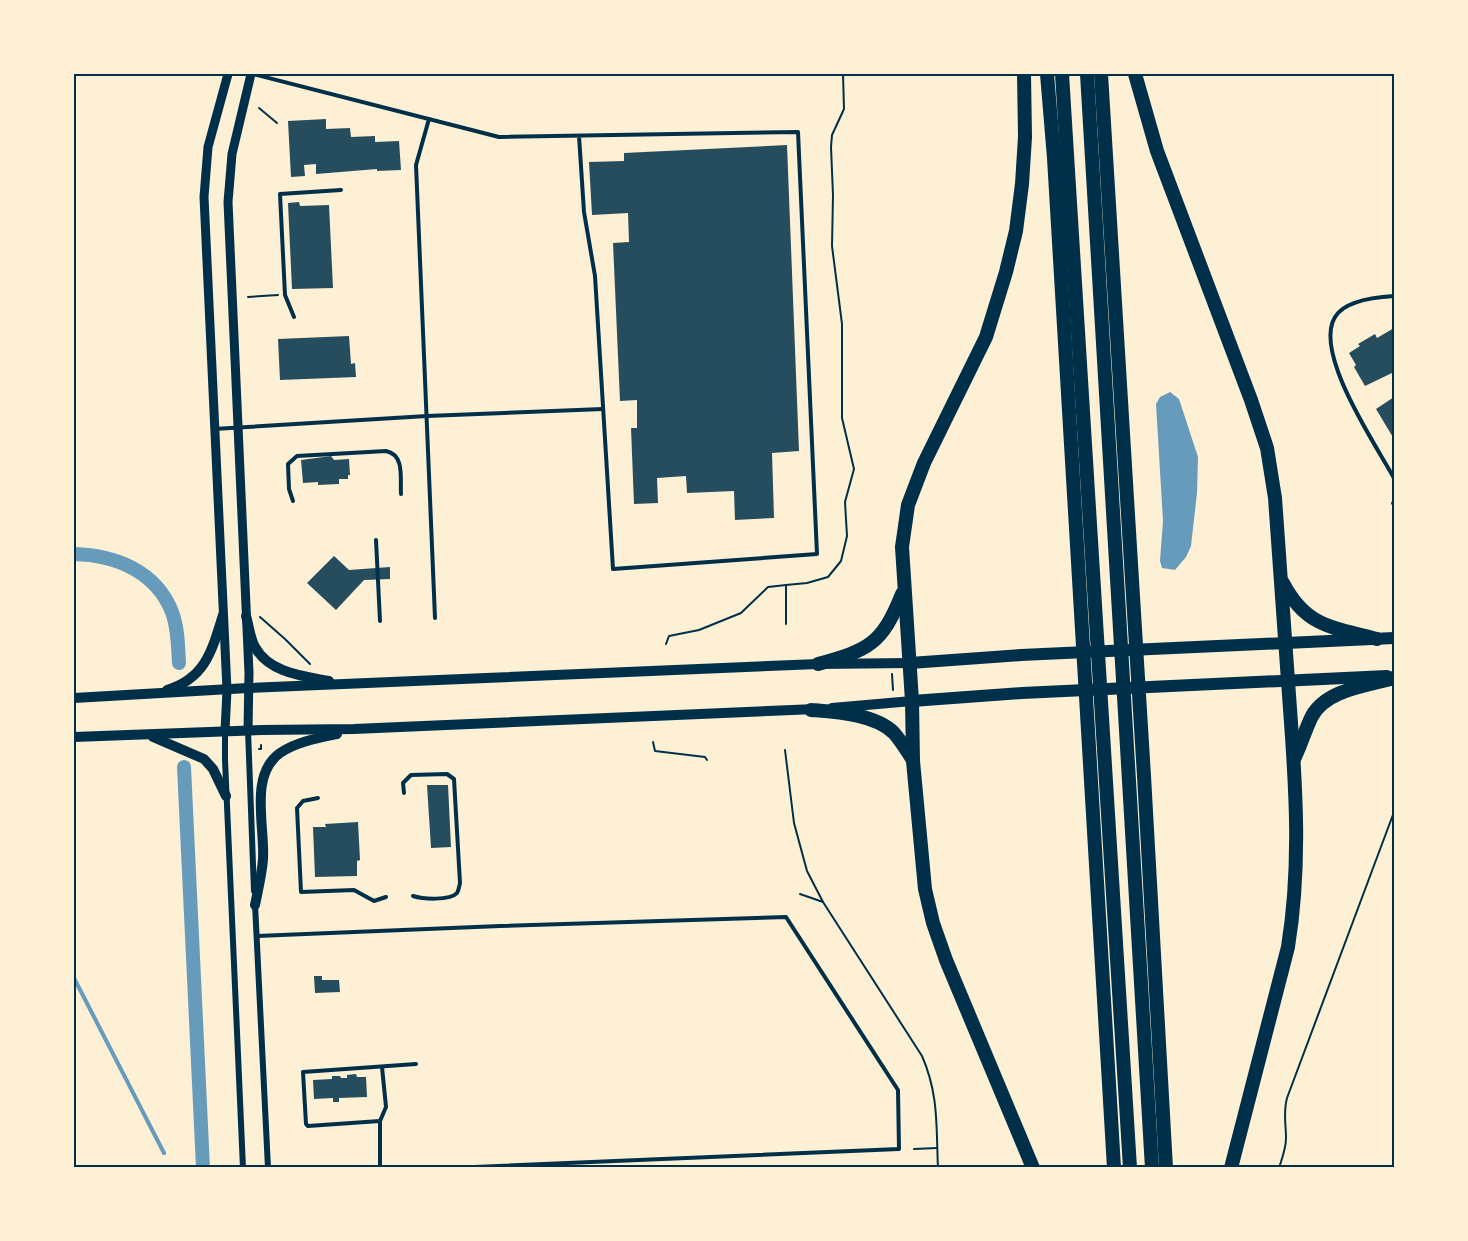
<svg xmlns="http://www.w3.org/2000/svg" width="1468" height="1241" font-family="Literata,serif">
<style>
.water{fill:#669bbc}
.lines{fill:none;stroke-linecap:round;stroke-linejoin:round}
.stream{stroke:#669bbc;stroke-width:4}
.canal{stroke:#669bbc;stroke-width:14}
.building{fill:#264d5e}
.path{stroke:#003049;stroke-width:2}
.service{stroke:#003049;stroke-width:4}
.minor{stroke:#003049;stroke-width:6}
.tertiary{stroke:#003049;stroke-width:9}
.secondary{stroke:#003049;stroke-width:10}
.primary{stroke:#003049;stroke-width:12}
.motorway{stroke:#003049;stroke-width:14}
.neatline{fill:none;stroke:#003049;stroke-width:2}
</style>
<rect width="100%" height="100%" fill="#fdf0d5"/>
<!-- water -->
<path class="water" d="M1170,392L1179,399L1198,457L1197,493L1191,546L1186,557L1175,570L1162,568L1160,561L1163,521L1156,404L1160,397Z"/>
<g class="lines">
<!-- stream -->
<path class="stream" d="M74,978L164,1153"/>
<!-- canal -->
<g class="canal">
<path d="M74,554C115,555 156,571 172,612C178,628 178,646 179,663"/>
<path d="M184,767L203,1168"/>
</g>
</g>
<!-- building -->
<g class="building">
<path d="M326,119V129L350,128L351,137L375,136V142L399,141L401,170L377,171V169L316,174V164L304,165L305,176L291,177L288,121Z"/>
<path d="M787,145L799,451L772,453L774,518L735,520L734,491L687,493L686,476L657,478L658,503L634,504L631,428H637V400L620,401L613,243L629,242L628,213L592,215L589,162L624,161V153Z"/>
<path d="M299,202L300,206L329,205L333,288L292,289L288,203Z"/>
<path d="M1394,328V372L1365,386L1354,367L1356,365L1349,353L1360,346L1358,344L1375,334L1377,338Z"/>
<path d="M349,336L351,364L355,363L356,377L280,380L278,339Z"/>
<path d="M1394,397V439L1376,409Z"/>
<path d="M331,456L334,460L349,459L350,475H348V479H339V484L318,485V482L303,483L301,460Z"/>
<path d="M334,556L349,570L390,567V579L364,580L336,610L307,583Z"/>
<path d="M427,785H448L451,847L431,848Z"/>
<path d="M358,822L360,860L357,861V876L315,877L313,827H326L325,824Z"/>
<path d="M314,976H322V980H339L340,992L315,993Z"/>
<path d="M356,1074L357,1077H366L367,1097L339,1098V1102H333V1098L314,1099L313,1080L332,1079V1076H340L341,1078H347V1075Z"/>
</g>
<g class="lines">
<!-- path -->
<g class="path">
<path d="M259,108L277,123"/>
<path d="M248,297L278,295"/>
<path d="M1394,501L1392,503L1394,507"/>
<path d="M260,617L285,639L310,664"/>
<path d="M786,624V585L807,583L828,577L841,561L847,536L845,502L854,469L842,418V324L832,246L833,195L831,147L832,135L844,109L843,74"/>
<path d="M666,644L669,636L699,630L741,613L768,587L786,585"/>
<path d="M892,674L893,690"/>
<path d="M653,742L655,751L705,757L707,760"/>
<path d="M259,749H261V745"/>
<path d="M785,750L794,823L807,871L823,902L922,1056C939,1095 936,1126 938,1168"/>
<path d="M800,894L823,902"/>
<path d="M914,1149L937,1148"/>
<path d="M1279,1168C1282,1158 1286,1149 1286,1138C1286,1124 1283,1113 1287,1098L1394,812"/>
</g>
<!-- service -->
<g class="service">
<path d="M253,74L499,137L798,132L817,554L613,569L595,276L584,212L579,136"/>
<path d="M429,119L416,165L435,618"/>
<path d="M1394,296C1377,297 1345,300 1335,317C1313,353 1376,445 1394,478"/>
<path d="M294,317L285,295L280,194L341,190"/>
<path d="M214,429L427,416L603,409"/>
<path d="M293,501L289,489L288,464L297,456L386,451C405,455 400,478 401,494"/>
<path d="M376,540L380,621"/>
<path d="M404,793L403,783L411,775L447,774L454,779L460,883C459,887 459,890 457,893C450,901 422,899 413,896"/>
<path d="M318,798L303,801L297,808L301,892L354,890L374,901L386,897"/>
<path d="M257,936L500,926L786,917L898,1090L899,1149L451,1168"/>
<path d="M380,1121L386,1107L382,1067"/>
<path d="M380,1168V1121L308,1126L306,1124L303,1072L416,1064"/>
</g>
<!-- minor -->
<g class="minor">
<path d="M248,730L254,891"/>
<path d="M225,731V760L243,1168"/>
<path d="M255,904L268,1168"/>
</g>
<!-- tertiary -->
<g class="tertiary">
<path d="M248,730L249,673L228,202L232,154L251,74"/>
<path d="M225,731L227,690L204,197L208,147L228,74"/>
</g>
<!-- secondary -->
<g class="secondary">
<path d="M246,616C249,626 250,638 255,647C269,673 303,676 329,681"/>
<path d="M167,690C206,678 212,650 223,615"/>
<path d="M74,698L248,688L818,664L910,663"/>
<path d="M832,708L912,701"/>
<path d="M74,737L262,730L354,729L816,709"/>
<path d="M153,737L204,759L213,769L226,796"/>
<path d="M255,905C258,890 262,874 263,859C265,826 249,775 280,753C296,742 318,738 337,734"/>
</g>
<!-- primary -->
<g class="primary">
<path d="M910,663L1021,655L1394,638"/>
<path d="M912,701L1022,693L1387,676"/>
</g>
<!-- motorway -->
<g class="motorway">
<path d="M1024,74L1025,137L1022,184L1016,231L1006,272L986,337L924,463L908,505L902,547L912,701L913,761L925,889L933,923L946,960L1033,1168"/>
<path d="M1047,74L1054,158L1114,1168"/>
<path d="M1062,74L1130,1168"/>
<path d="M1087,74L1152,1168"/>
<path d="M1101,74L1144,776L1166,1168"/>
<path d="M1135,74L1157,151L1251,400L1267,448L1275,498C1280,568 1285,639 1290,709C1296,789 1301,867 1288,947L1231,1168"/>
<path d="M1283,583C1306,627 1332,627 1377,639"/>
<path d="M818,664C869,650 882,644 902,594"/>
<path d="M811,710C836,712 875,714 894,733C901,741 907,751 913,760"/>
<path d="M1294,759C1301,745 1305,730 1312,716C1327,689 1367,686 1394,678"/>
</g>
</g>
<!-- border -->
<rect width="1468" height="1241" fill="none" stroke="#fdf0d5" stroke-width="150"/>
<rect x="75" y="75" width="1318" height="1091" class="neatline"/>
</svg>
